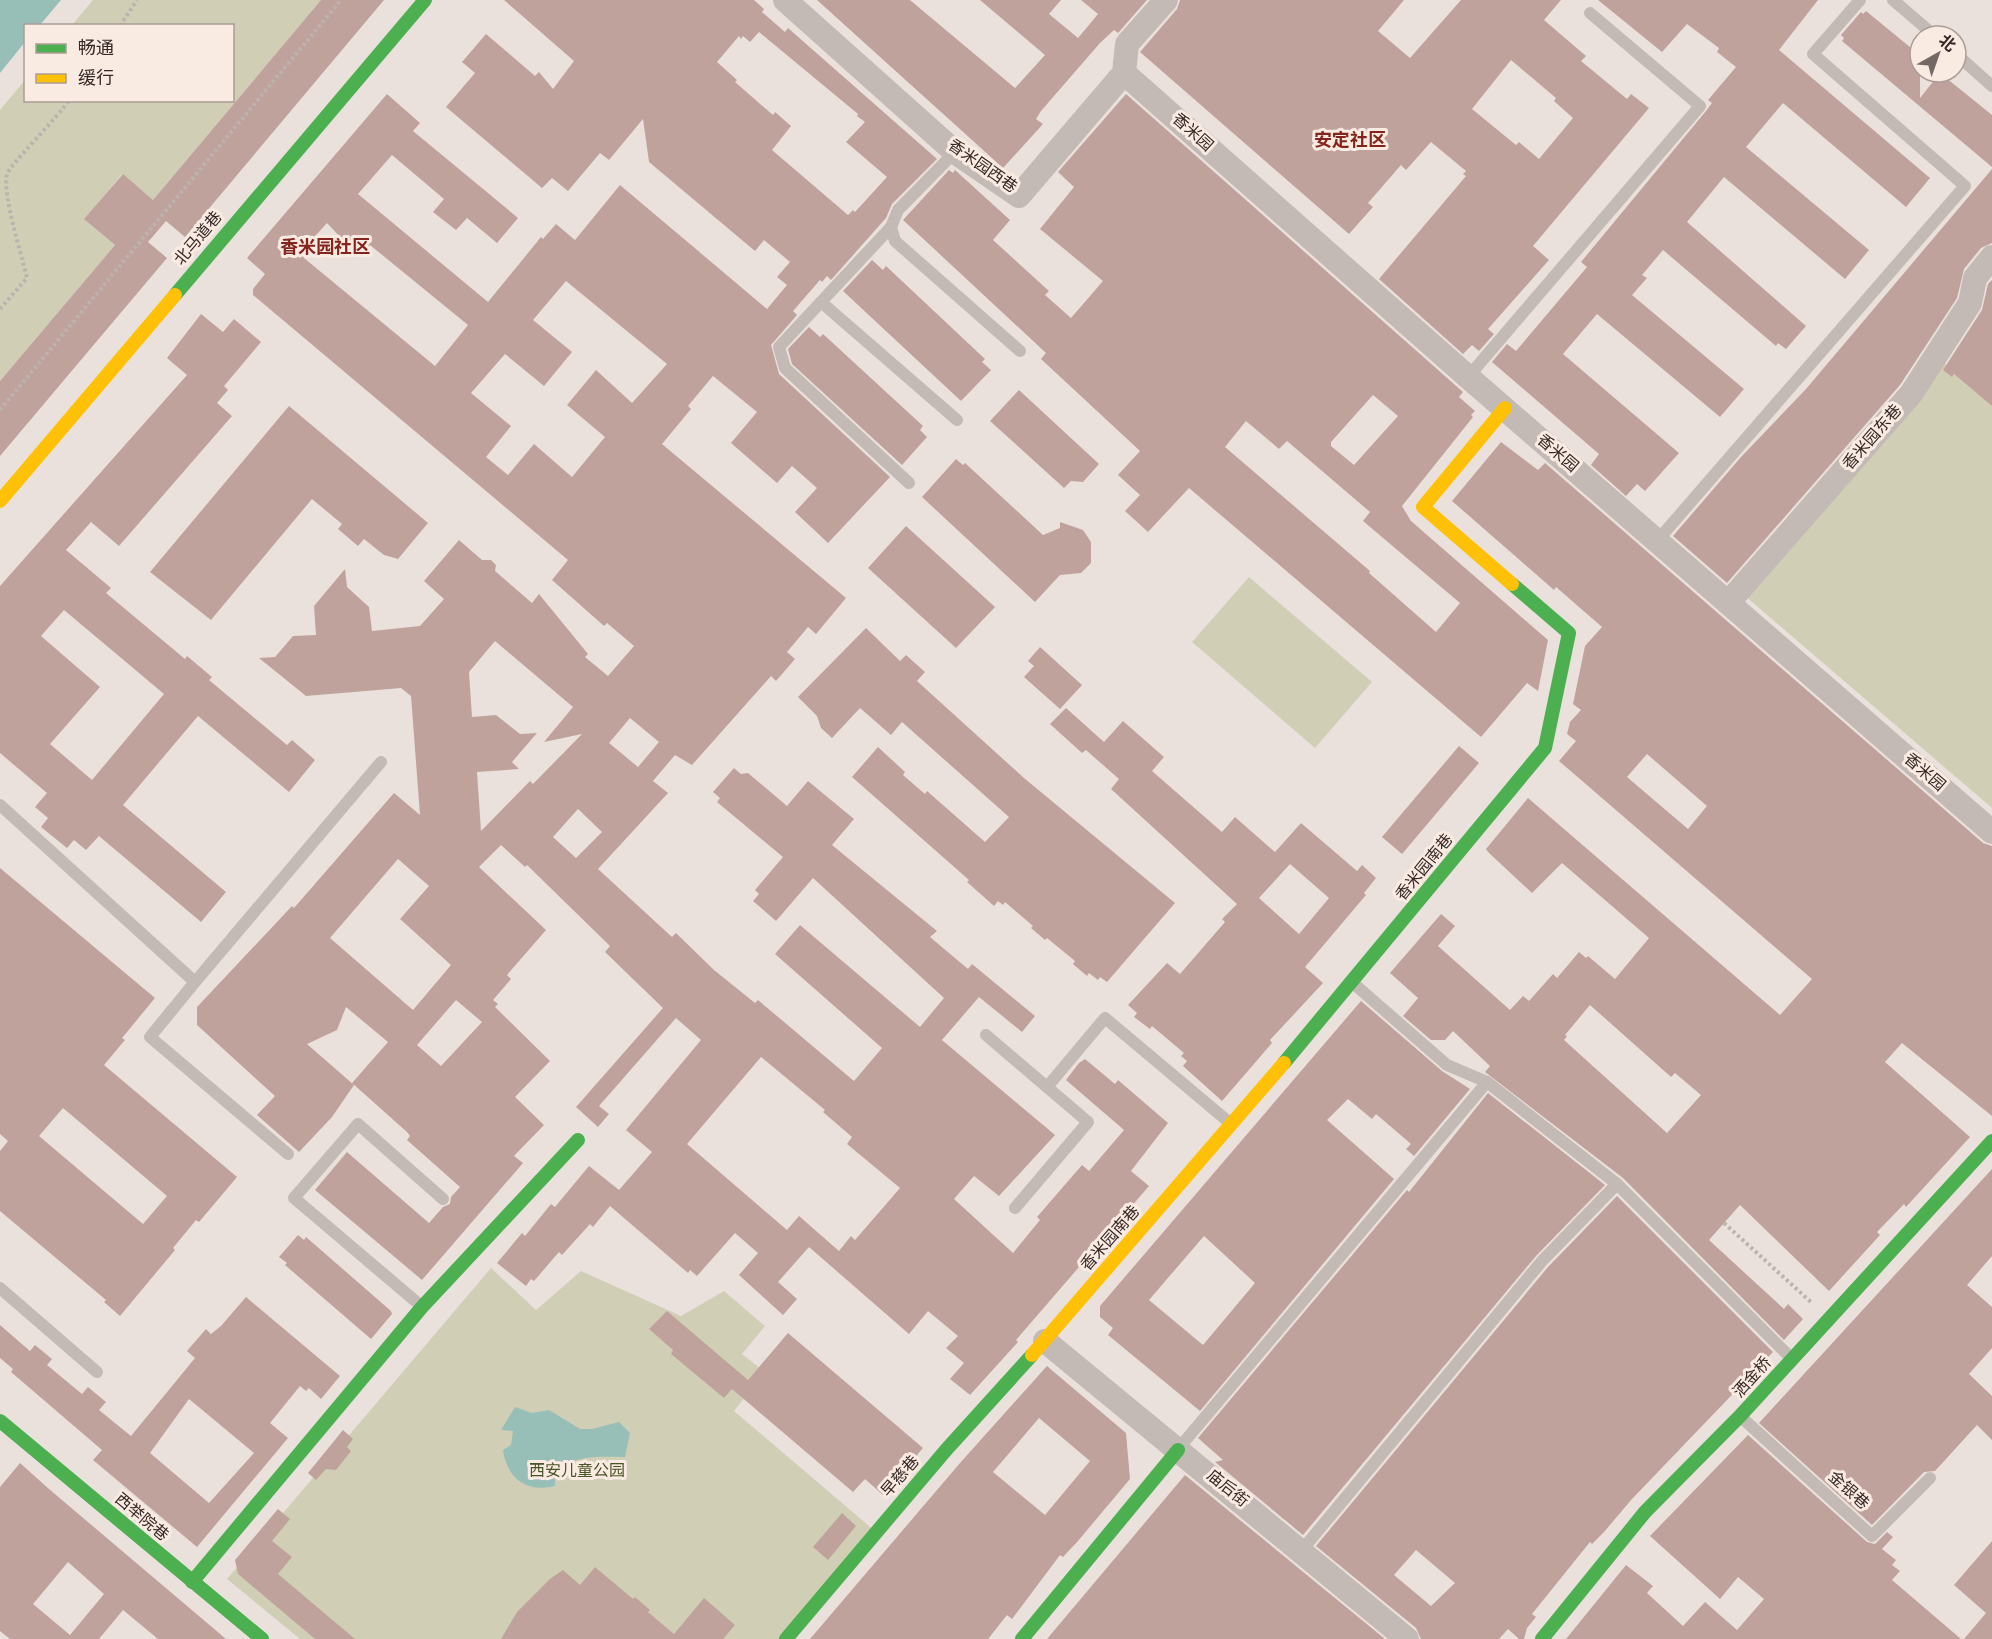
<svg xmlns="http://www.w3.org/2000/svg" width="1992" height="1639" font-family="Overpass,'Noto Sans SC',sans-serif">
<style>
.green{fill:#d0cfb6}
.water{fill:#98beb8}
.building{fill:#c0a29d;fill-rule:evenodd}
.lines{fill:none;stroke-linecap:round;stroke-linejoin:round}
.path{stroke:#bcb3af;stroke-width:4;stroke-dasharray:3 3;stroke-linecap:butt}
.lane{stroke:#c3bab6;stroke-width:12}
.street{stroke:#c3bab6;stroke-width:24}
.fast{stroke:#4caf50;stroke-width:14}
.slow{stroke:#ffc107;stroke-width:14}
.labels{text-anchor:middle;dominant-baseline:central;stroke-width:6;stroke-linejoin:round;paint-order:stroke}
.street-label{font-size:16px;fill:#342725;stroke:#f9ebe2}
.park-label{font-size:16px;fill:#4a5328;stroke:#f9ebe2}
.neighbourhood-label{font-size:18px;font-weight:bold;fill:#85241c;stroke:#f9ebe2}
</style>
<rect width="100%" height="100%" fill="#ebe1dc"/>
<!-- green -->
<g class="green">
<path d="M93,0H321L153,200L122,174L85,219L115,245L0,381V110L25,80L26,100H232V26L72,25Z"/>
<path d="M1942,361L1992,402V808L1738,590Z"/>
<path d="M1249,577L1372,682L1315,748L1192,642Z"/>
<path d="M491,1268L536,1310L581,1271L681,1316L724,1291L765,1326L742,1354L765,1372L734,1411L876,1532L786,1639H300L227,1579Z"/>
</g>
<!-- water -->
<g class="water">
<path d="M0,0H61L40,25L26,26L25,42L0,73Z"/>
<path d="M515,1407L532,1413L549,1410L580,1429H592L619,1422L630,1433L625,1457C600,1457 574,1454 555,1473V1486C527,1493 507,1479 503,1450L511,1445L513,1431L501,1430Z"/>
</g>
<!-- building -->
<g class="building">
<path d="M321,0H384L185,237L166,221L148,242L167,258L0,456V381L115,245L84,219L123,174L153,200Z"/>
<path d="M504,0H754L764,9L762,12L785,32L788,28L937,159L892,204L886,218L831,280L827,276L822,282L820,280L793,311L797,315L771,345L779,374L890,477L828,543L795,512L817,488L792,466L777,483L731,443L757,412L713,376L688,406L691,409L662,444L846,598L816,634L808,627L787,652L795,659L776,681L771,676L692,765L675,755L653,781L668,793L598,869L672,937L676,933L714,970L755,1003L758,1000L854,1081L882,1048L775,954L800,925L920,1027L944,998L813,878L776,921L753,901L759,894L755,890L783,857L717,802L720,798L713,792L734,768L741,774L748,773L787,806L808,781L854,819L832,845L937,931L930,937L968,969L972,964L1035,1016L1022,1032L979,997L942,1040L1055,1135L999,1196L974,1176L954,1199L1013,1253L1040,1220L1037,1217L1082,1165L1089,1171L1124,1130L1066,1080L1079,1063L1085,1059L1115,1084L1118,1080L1168,1123L1131,1171L1149,1186L1016,1340L1018,1342L970,1395L950,1379L964,1363L946,1348L958,1336L928,1311L909,1334L809,1247L778,1282L797,1299L783,1315L739,1275L758,1253L735,1233L697,1276L690,1270L688,1273L610,1206L593,1227L590,1224L562,1255L559,1252L534,1281L531,1279L526,1286L497,1263L522,1233L525,1236L551,1204L555,1207L589,1166L619,1190L652,1152L626,1130L701,1040L676,1018L599,1106L609,1114L598,1127L576,1107L663,1008L605,952L610,946L527,865L525,867L501,845L479,867L546,930L507,975L511,979L493,1000L498,1004L495,1007L550,1061L515,1097L544,1125L514,1156L523,1163L422,1280L315,1190L347,1152L429,1223L443,1207L450,1204L451,1197L460,1187L407,1140L410,1136L407,1132L352,1083L388,1042L346,1007L337,1030L307,1044L354,1085L332,1117L299,1152L257,1115L275,1096L197,1025V1007L292,906L294,908L394,793L420,815L411,696L401,688L306,696L259,658L275,657L293,636L316,635L314,606L345,569L347,587L369,607L372,631L420,626L444,599L424,581L459,540L482,560H491L496,565L495,571L532,603L539,594L588,654L585,657L608,676L634,646L607,623L604,626L552,580L568,560L253,295V289L265,274L247,258L387,94L420,123L413,131L518,218L497,243L467,218L456,230L433,212L444,199L392,155L358,194L488,302L541,237L543,239L556,224L575,240L620,185L767,309L787,285L777,277L790,262L764,240L755,251L649,162L643,119L609,160L600,153L568,191L552,178L542,188L446,107L475,73L462,62L486,34L535,76L539,72L553,89L574,61ZM759,32L858,114L857,116L865,122L846,142L887,177L855,212L853,210L848,215L772,150L791,126L775,112L773,115L735,82L737,80L717,62L739,36L741,39L743,36L750,42ZM327,223L358,256L370,245L468,325L435,366L304,258L311,250L306,246ZM566,281L667,364L632,403L596,370L567,405L605,437L572,477L534,444L508,475L486,457L511,426L471,393L505,354L544,386L572,352L533,320ZM495,641L573,707L544,742L582,734L533,784L530,781L481,831L477,772L519,769L512,762L537,733L520,734L496,715L472,717L469,672ZM630,718L659,742L638,767L609,743ZM578,809L602,832L576,858L553,837ZM398,859L429,886L400,919L451,965L413,1010L330,938ZM456,1000L482,1022L441,1066L417,1045ZM761,1057L825,1110L823,1112L852,1137L847,1144L900,1188L855,1240L851,1236L839,1251L799,1216L787,1230L687,1144Z"/>
<path d="M817,0H910L1015,88L1045,55L980,0H1061L1049,14L1078,38L1098,14L1081,0H1147L1118,33L1114,30L1100,43L1041,111L1036,119L1043,124L1003,168Z"/>
<path d="M1180,0H1404L1378,31L1410,58L1461,0H1561L1544,20L1586,56L1581,61L1627,99L1631,94L1649,108L1533,246L1549,260L1488,329L1494,334L1479,351L1472,345L1463,354L1379,279L1466,176L1463,174L1466,171L1431,142L1406,170L1401,165L1368,203L1373,207L1349,234L1140,52L1177,9ZM1511,60L1556,98L1554,101L1573,118L1539,159L1519,142L1516,145L1472,109Z"/>
<path d="M1598,0H1818L1779,50L1930,178L1906,207L1783,103L1746,147L1869,250L1845,279L1724,177L1687,222L1806,326L1786,349L1778,343L1776,346L1663,250L1642,275L1647,278L1632,295L1744,389L1720,417L1597,314L1563,354L1679,453L1645,491L1637,484L1626,496L1591,465L1599,454L1492,362L1507,344L1516,351L1587,267L1581,262L1706,111L1712,103L1708,100L1736,67L1717,52L1719,48L1687,24L1662,52Z"/>
<path d="M1866,11L1916,52L1912,55L1920,62V98L1940,73L1992,115V167L1842,41L1844,38L1841,35L1861,12L1863,14Z"/>
<path d="M1126,94L1463,392L1459,397L1475,411L1471,415L1473,417L1402,506L1411,521L1548,640L1538,691L1527,683L1481,737L1189,488L1148,532L1125,511L1140,495L1118,475L1140,451L1041,359L1046,353L903,220L949,170L953,173L955,170L1010,220L993,240L1049,291L1045,295L1071,318L1103,281L1040,229L1074,187L1058,172ZM1373,395L1398,416L1354,465L1331,446V442ZM1246,421L1279,449L1287,441L1370,512L1363,521L1460,603L1436,632L1369,573L1370,571L1225,447Z"/>
<path d="M1992,169V243L1981,248L1964,269L1957,298L1900,385L1727,583L1673,536L1741,457L1806,389Z"/>
<path d="M872,260L883,270L886,266L985,359L982,362L991,370L961,401L843,291Z"/>
<path d="M1992,280V406L1954,374L1952,377L1943,370L1982,310L1988,284Z"/>
<path d="M201,314L223,332L234,319L261,342L224,386L228,390L217,403L232,416L119,546L91,522L66,550L111,588L106,593L185,659L187,656L212,677L209,680L287,745L292,740L315,760L289,792L198,716L123,805L226,892L201,922L99,836L86,850L74,840L67,848L41,827L48,818L35,807L47,793L0,753V586L187,375L167,358ZM64,610L164,694L92,780L50,744L100,687L41,636Z"/>
<path d="M809,327L820,337L823,334L923,426L920,430L927,437L902,465L792,364L788,349Z"/>
<path d="M1019,390L1099,464L1083,482L1071,481L1064,488L990,421Z"/>
<path d="M289,406L428,523L398,559L384,555L364,539L358,546L338,529L342,524L312,499L211,620L150,572Z"/>
<path d="M1501,442L1538,470L1545,463L1983,843L1992,846V1116L1902,1043L1885,1062L1970,1137L1906,1207L1904,1204L1877,1232L1880,1235L1829,1291L1740,1205L1709,1240L1784,1309L1788,1304L1803,1319L1784,1340L1623,1178L1485,1072L1490,1066L1453,1031L1445,1040H1431L1403,1016L1418,998L1390,973L1441,914L1455,926L1438,946L1510,1010L1523,996L1529,1001L1553,974L1557,978L1579,952L1586,958L1588,956L1615,979L1649,938L1562,863L1532,893L1488,852L1486,849L1528,798L1780,1015L1812,979L1559,761L1576,741L1567,734L1570,722L1581,710L1573,704L1585,646L1602,627L1556,587L1554,590L1452,501ZM1647,754L1707,806L1688,829L1627,777ZM1590,1005L1671,1077L1675,1073L1701,1095L1667,1133L1564,1040L1567,1036L1565,1035Z"/>
<path d="M956,459L963,465L965,463L1043,535L1060,528V522L1083,530L1091,542V563L1081,573L1060,575L1035,602L922,497Z"/>
<path d="M906,526L995,607L956,648L868,568Z"/>
<path d="M866,628L900,661L906,655L925,672L917,681L1024,778L1175,903L1107,982L1100,977L1098,980L1089,973L1087,976L1073,964L1075,961L1047,938L1045,940L1031,928L1033,926L1005,902L1003,905L998,901L994,906L967,882L969,880L852,777L878,747L905,772L903,775L925,794L927,791L985,842L1009,817L902,722L891,735L860,708L832,738L821,728L817,716L798,697Z"/>
<path d="M1040,647L1082,685L1060,709L1024,677L1034,666L1028,661Z"/>
<path d="M1066,708L1104,742L1123,721L1164,757L1152,771L1222,832L1235,817L1275,852L1301,823L1357,871L1362,865L1376,878L1364,893L1366,895L1305,967L1323,983L1270,1040L1272,1043L1222,1101L1183,1066L1187,1061L1181,1056L1184,1053L1152,1026L1150,1029L1134,1017L1137,1013L1128,1005L1167,963L1180,974L1225,922L1222,919L1237,904L1111,789L1119,779L1086,750L1082,753L1050,724ZM1290,864L1329,898L1299,934L1259,898Z"/>
<path d="M1459,746L1479,763L1402,854L1382,837Z"/>
<path d="M0,868L155,998L122,1038L125,1040L104,1065L237,1177L199,1222L196,1220L173,1248L175,1250L120,1316L104,1302L106,1300L0,1211V1151L8,1141L0,1134ZM63,1108L167,1196L143,1224L39,1136Z"/>
<path d="M1361,1001L1442,1071L1470,1089L1414,1156L1406,1149L1411,1144L1376,1114L1372,1119L1348,1099L1327,1120L1394,1179L1200,1411L1108,1335L1113,1328L1100,1317V1306ZM1204,1236L1255,1283L1203,1345L1149,1300Z"/>
<path d="M1488,1093L1605,1185L1536,1256L1303,1535L1215,1462L1223,1460L1198,1438L1407,1190L1409,1192Z"/>
<path d="M1992,1169V1256L1967,1285L1992,1307V1348L1969,1374L1992,1396V1440L1977,1425L1935,1471L1924,1472L1872,1525L1759,1423Z"/>
<path d="M1617,1196L1773,1352L1632,1499L1604,1532L1592,1544L1590,1542L1532,1614L1536,1617L1527,1628L1524,1639H1519L1508,1629L1499,1639H1421L1416,1628L1316,1546L1548,1267ZM1416,1550L1455,1583L1431,1606L1394,1575Z"/>
<path d="M298,1235L304,1240L306,1237L391,1311L392,1314L371,1339L285,1265L287,1263L279,1257Z"/>
<path d="M246,1297L340,1376L321,1399L309,1388L306,1391L300,1386L270,1423L288,1438L197,1547L93,1460L102,1450L11,1372L13,1369L0,1358V1325L30,1351L35,1345L52,1359L47,1365L82,1394L88,1387L106,1402L99,1410L131,1436L195,1358L187,1351L206,1329L211,1334L221,1326ZM189,1399L254,1453L209,1503L150,1453Z"/>
<path d="M667,1311L748,1380L788,1333L923,1448L883,1495L865,1479L853,1492L732,1389L724,1398L671,1354L673,1350L649,1329Z"/>
<path d="M1047,1366L1126,1433L1130,1479L1078,1541L1063,1557L1060,1555L1012,1619L1007,1615L988,1639H810L960,1463ZM1039,1418L1090,1461L1045,1515L993,1472Z"/>
<path d="M343,1430L353,1439L347,1447L351,1451L336,1470L326,1469L316,1480L308,1473Z"/>
<path d="M1748,1435L1867,1542L1875,1544L1887,1532L1893,1537L1882,1549L1896,1560L1892,1565L1900,1571L1892,1580L1961,1639H1566L1626,1565L1653,1586L1647,1593L1683,1626L1705,1602L1737,1630L1764,1599L1738,1577L1720,1599L1650,1536Z"/>
<path d="M20,1463L49,1489L226,1639H158L123,1610L99,1639H10L0,1631V1487ZM68,1562L104,1594L70,1635L33,1604Z"/>
<path d="M1185,1475L1385,1639H1047Z"/>
<path d="M278,1509L290,1519L272,1541L292,1557L278,1574L355,1639H315L238,1574L235,1560Z"/>
<path d="M842,1513L856,1526L828,1560L813,1547Z"/>
<path d="M1992,1541V1639H1964L1986,1613L1954,1585Z"/>
<path d="M595,1567L633,1599L635,1597L650,1610L648,1612L674,1634L704,1598L735,1625L723,1639H501L517,1612L550,1579L563,1570L580,1585Z"/>
</g>
<g class="lines">
<!-- path -->
<g class="path">
<path d="M120,26L137,0"/>
<path d="M0,309L27,278C22,255 2,195 7,174C9,166 59,116 69,100"/>
<path d="M0,410L341,0"/>
<path d="M1724,1223L1812,1303"/>
</g>
<!-- lane -->
<g class="lane">
<path d="M1893,0L1935,36"/>
<path d="M1956,54L1992,86"/>
<path d="M955,152L898,210L891,227L895,241L1020,351"/>
<path d="M891,227L779,347L785,368L909,483"/>
<path d="M821,302L957,420"/>
<path d="M1468,377L1700,106L1590,13"/>
<path d="M1657,541L1965,186L1813,54L1860,0"/>
<path d="M0,805L195,982L150,1037L288,1154"/>
<path d="M195,982L381,762"/>
<path d="M1353,983L1447,1065L1487,1082L1617,1184L1791,1358"/>
<path d="M986,1035L1088,1122L1015,1208"/>
<path d="M1047,1087L1105,1018L1230,1123"/>
<path d="M0,1288L97,1372"/>
<path d="M420,1305L294,1198L358,1124L443,1199"/>
<path d="M1741,1417L1872,1536L1930,1478"/>
<path d="M1179,1448L1487,1082"/>
<path d="M1302,1550L1542,1261L1617,1184"/>
</g>
<!-- street -->
<g class="street">
<path d="M785,0L955,152L1019,196L1124,73L1127,44L1166,0"/>
<path d="M1124,73L1468,377L1992,832"/>
<path d="M1728,603L1911,394L1970,303L1975,278L1992,257"/>
<path d="M1045,1341L1407,1639"/>
</g>
<!-- fast -->
<g class="fast">
<path d="M175,295L425,0"/>
<path d="M1284,1063L1545,748L1569,633L1512,584"/>
<path d="M0,1421L262,1639"/>
<path d="M192,1582L422,1307L578,1140"/>
<path d="M786,1639L946,1450L1032,1355"/>
<path d="M1022,1639L1178,1450"/>
<path d="M1542,1639L1645,1512L1740,1416L1992,1141"/>
</g>
<!-- slow -->
<g class="slow">
<path d="M1505,408L1423,507L1512,584"/>
<path d="M0,501L175,295"/>
<path d="M1032,1355L1284,1063"/>
</g>
</g>
<g class="labels">
<!-- street labels -->
<g class="street-label">
<text transform="translate(1192 133) rotate(42)">香米园</text>
<text transform="translate(982 167) rotate(35)">香米园西巷</text>
<text transform="translate(199 239) rotate(-50)">北马道巷</text>
<text transform="translate(1873 438) rotate(-49)">香米园东巷</text>
<text transform="translate(1557 454) rotate(41)">香米园</text>
<text transform="translate(1924 773) rotate(41)">香米园</text>
<text transform="translate(1425 868) rotate(-51)">香米园南巷</text>
<text transform="translate(1111 1239) rotate(-49)">香米园南巷</text>
<text transform="translate(1753 1378) rotate(-48)">洒金桥</text>
<text transform="translate(901 1477) rotate(-49)">早慈巷</text>
<text transform="translate(1227 1489) rotate(39)">庙后街</text>
<text transform="translate(1848 1491) rotate(42)">金银巷</text>
<text transform="translate(141 1518) rotate(40)">西举院巷</text>
</g>
<!-- park labels -->
<g class="park-label">
<text x="577" y="1472">西安儿童公园</text>
</g>
<!-- neighbourhood labels -->
<g class="neighbourhood-label">
<text x="1350" y="141">安定社区</text>
<text x="325" y="248">香米园社区</text>
</g>
</g>
<!-- legend -->
<rect x="24" y="24" width="210" height="78" fill="#f9ebe2" stroke="#aa9d96" stroke-width="1.5"/>
<rect x="36" y="44" width="30" height="9" fill="#4caf50" stroke="#aa9d96" stroke-width="1.5"/>
<text x="78" y="54" font-size="18" fill="#342725">畅通</text>
<rect x="36" y="74" width="30" height="9" fill="#ffc107" stroke="#aa9d96" stroke-width="1.5"/>
<text x="78" y="84" font-size="18" fill="#342725">缓行</text>
<!-- north arrow -->
<g transform="translate(1938 54) rotate(40)"><circle r="28" fill="#f9ebe2" stroke="#aa9d96" stroke-width="1.5"/>
<path d="M0-4.5L10 22L0 15L-10 22Z" fill="#746865"/>
<text y="-9" font-size="16" font-weight="bold" text-anchor="middle" fill="#342725">北</text>
</g>
</svg>
